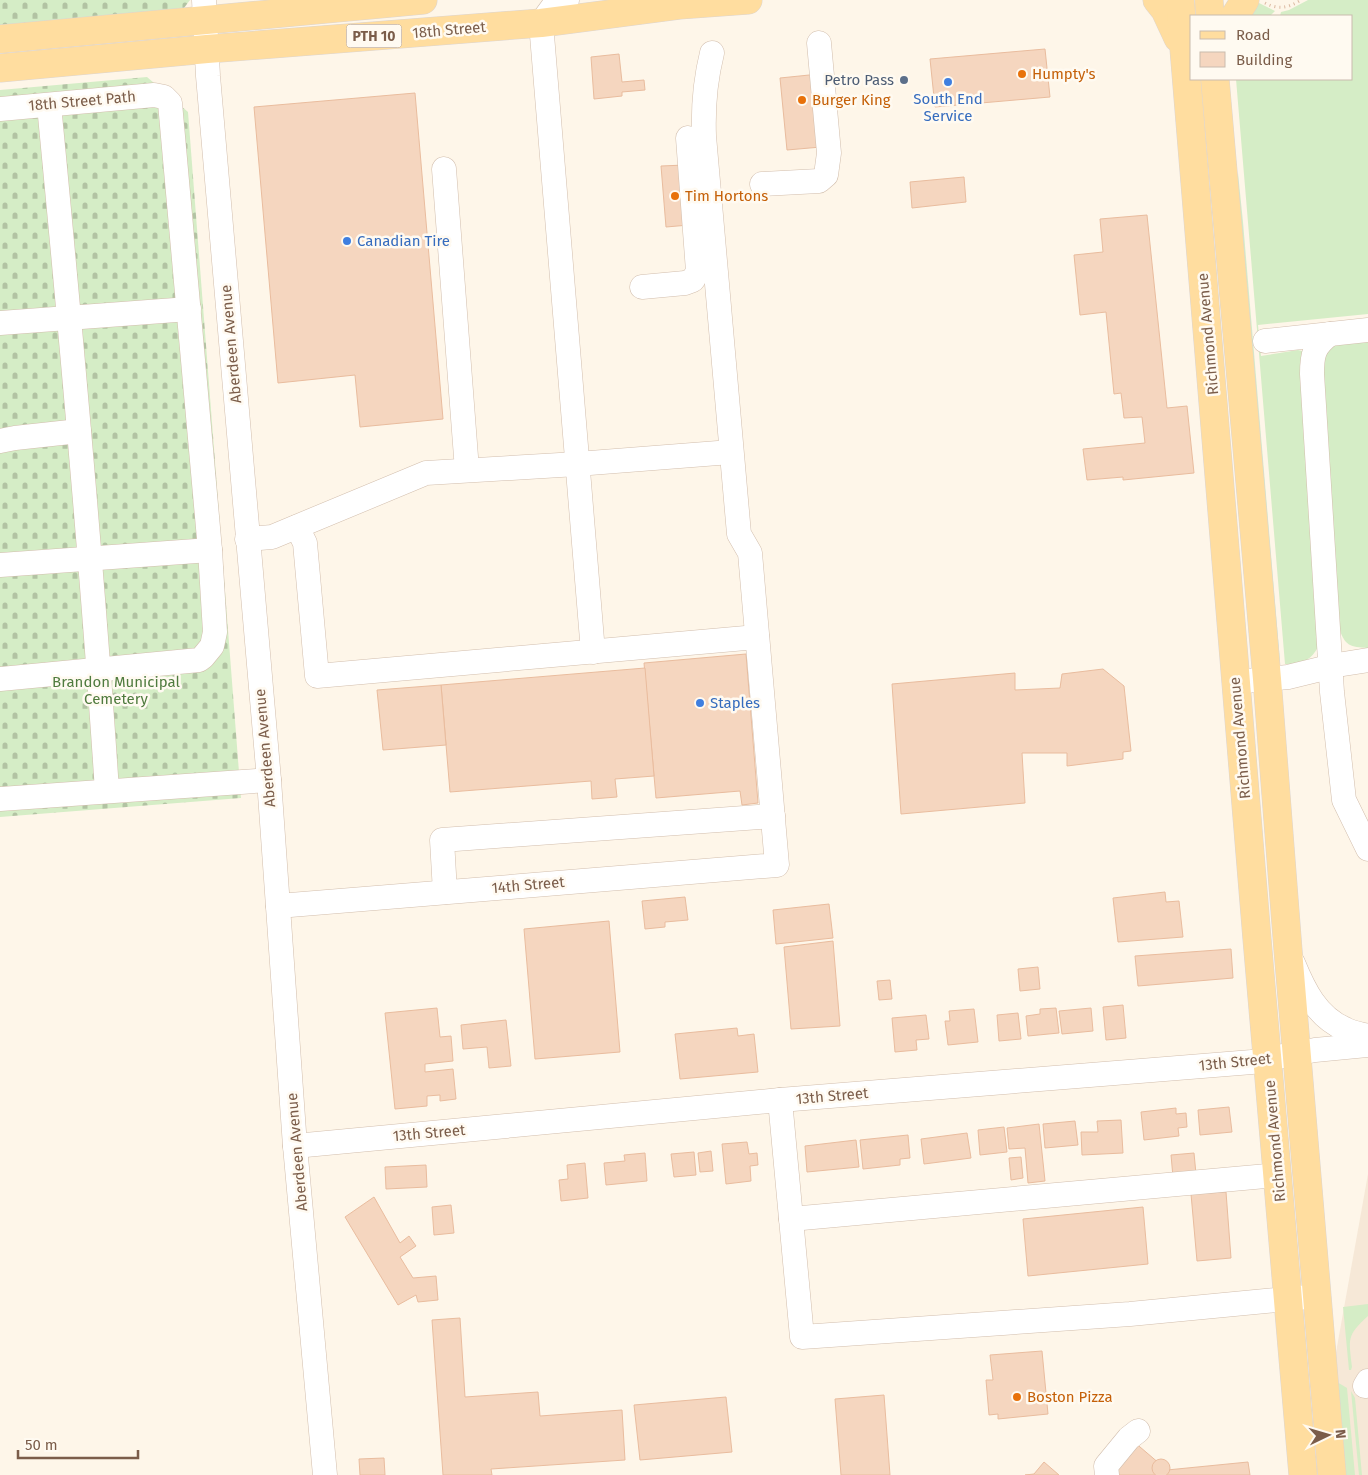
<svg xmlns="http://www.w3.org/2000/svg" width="1368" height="1475" font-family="'Fira Sans',sans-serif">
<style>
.residential{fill:#f6e8d7}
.grass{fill:#d5edc6}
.cemetery{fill:url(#cemetery-stones)}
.building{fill:#f5d6bf;stroke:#e9bc9e}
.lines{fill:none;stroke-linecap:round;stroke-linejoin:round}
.minor-casing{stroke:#d2bead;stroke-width:25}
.major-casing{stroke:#ddd5d0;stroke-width:29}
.path{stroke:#dbb9a1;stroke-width:3;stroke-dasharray:1 4;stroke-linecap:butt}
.minor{stroke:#fff;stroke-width:24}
.major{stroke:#ffdd9f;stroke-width:28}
.food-dot{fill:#e8710a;stroke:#fffaf1;stroke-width:2}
.service-dot{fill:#5c6f8a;stroke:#fffaf1;stroke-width:2}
.shop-dot{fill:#3f7fe0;stroke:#fffaf1;stroke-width:2}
.labels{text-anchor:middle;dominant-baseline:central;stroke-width:5;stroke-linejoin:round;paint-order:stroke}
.shield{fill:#fffaf1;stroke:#a38c7c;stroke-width:1}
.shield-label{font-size:14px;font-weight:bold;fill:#7b5d4a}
.street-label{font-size:15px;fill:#7b5d4a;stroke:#fffaf1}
.food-label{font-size:15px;fill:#c56008;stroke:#fffaf1;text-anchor:start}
.service-label{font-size:15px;fill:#4e5e75;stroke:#fffaf1;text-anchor:end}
.shop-label{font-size:15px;fill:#366cbe;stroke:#fffaf1;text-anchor:start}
.park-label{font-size:15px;fill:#4f7b3e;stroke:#fffaf1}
</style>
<defs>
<pattern id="cemetery-stones" width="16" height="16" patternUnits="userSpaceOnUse" patternTransform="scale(1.25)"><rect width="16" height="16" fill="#d5edc6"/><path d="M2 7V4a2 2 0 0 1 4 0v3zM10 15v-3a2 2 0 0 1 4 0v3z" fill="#b2c3a3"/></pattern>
</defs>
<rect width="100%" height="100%" fill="#fef6e9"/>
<!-- residential -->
<path class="residential" d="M1368,1174V1475H1314Z"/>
<!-- grass -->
<g class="grass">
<path d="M1308,0H1368V314L1258,325L1261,356L1298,350L1302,351L1304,355L1318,647C1311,661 1300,665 1285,664L1236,79H1352V16H1280L1281,12L1289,10Z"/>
<path d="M1255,1L1275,11L1270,16H1244Z"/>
<path d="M1238,173L1243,222L1280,661L1275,660L1236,191Z"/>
<path d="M1368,339V648C1350,647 1345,646 1339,628L1323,360L1328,349L1333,345Z"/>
<path d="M1368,1304V1316C1346,1336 1349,1339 1352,1367L1351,1370H1349L1343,1307Z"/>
<path d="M1337,1382L1347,1388L1355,1475H1343Z"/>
<path d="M1351,1391L1355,1398L1362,1475H1359Z"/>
</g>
<!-- cemetery -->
<g class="cemetery">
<path d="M0,0H190L184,8L0,34Z"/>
<path d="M147,77L188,112L241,798L0,817V90Z"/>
</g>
<!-- building -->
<g class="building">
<path d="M1045,49L1050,97L935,107L930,59Z"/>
<path d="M619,54L622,82L644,80L645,90L622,92V96L594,99L591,57Z"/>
<path d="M819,74L821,147L787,150L780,78Z"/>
<path d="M415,93L443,419L360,427L355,375L278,383L254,107Z"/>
<path d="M685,165L689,225L666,227L661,166Z"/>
<path d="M964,177L966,202L912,208L910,182Z"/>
<path d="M1147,215L1167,408L1187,406L1194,473L1123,480V477L1087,480L1083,449L1145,443L1142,417L1124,418L1121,393L1114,394L1106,312L1080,315L1074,255L1103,252L1100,219Z"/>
<path d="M746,654L758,803L742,805L740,791L656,798L644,663Z"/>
<path d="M645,668L654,776L615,779L617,797L592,799L591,781L450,792L441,685Z"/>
<path d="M1103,669L1124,686L1131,751L1123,752V759L1067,766V753H1022L1025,803L901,814L892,684L1015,673V690L1060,688L1062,674Z"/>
<path d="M441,685L446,745L383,750L377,690Z"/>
<path d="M1165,892L1166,902L1179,901L1183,937L1118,942L1113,898Z"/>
<path d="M685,897L688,920L665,922V927L645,929L642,901Z"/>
<path d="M829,904L833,938L776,944L773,910Z"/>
<path d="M609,921L620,1052L535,1059L524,929Z"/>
<path d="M833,941L840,1026L791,1029L784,947Z"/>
<path d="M1231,949L1233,978L1138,986L1135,956Z"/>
<path d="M1038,967L1040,989L1020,991L1018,969Z"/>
<path d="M890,980L892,999L879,1000L877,981Z"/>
<path d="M1123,1005L1126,1038L1106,1040L1103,1007Z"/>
<path d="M437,1008L440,1037L451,1036L453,1061L425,1064V1072L453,1069L456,1099L440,1101V1095L427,1096V1106L395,1109L385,1013Z"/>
<path d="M1056,1008L1059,1033L1028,1036L1026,1016L1040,1014V1009Z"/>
<path d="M1091,1008L1093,1031L1062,1034L1059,1011Z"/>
<path d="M974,1009L978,1042L948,1045L945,1021H950L949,1011Z"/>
<path d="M1018,1013L1021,1039L999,1041L997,1015Z"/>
<path d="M926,1015L929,1039L916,1040L917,1050L895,1052L892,1018Z"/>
<path d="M506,1020L511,1066L489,1068L487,1047L463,1049L461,1025Z"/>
<path d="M737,1028L738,1036L754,1034L758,1072L680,1079L675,1034Z"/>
<path d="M1229,1107L1232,1132L1200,1135L1198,1110Z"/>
<path d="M1176,1108V1114L1186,1113L1187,1127L1178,1128L1179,1136L1144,1140L1141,1112Z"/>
<path d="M1121,1120L1123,1153L1082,1155L1081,1132H1098L1097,1121Z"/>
<path d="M1075,1121L1078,1145L1045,1148L1043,1124Z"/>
<path d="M1039,1124L1045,1181L1028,1183L1025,1148L1009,1149L1007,1128Z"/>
<path d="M1004,1127L1007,1152L980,1155L978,1130Z"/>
<path d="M967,1133L971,1158L924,1164L921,1139Z"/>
<path d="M908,1135L910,1158L900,1159V1165L863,1169L860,1140Z"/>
<path d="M856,1140L859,1167L807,1172L805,1146Z"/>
<path d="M747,1142L749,1154L757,1153L758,1165L750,1166L751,1181L726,1184L722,1144Z"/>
<path d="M711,1151L713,1171L700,1172L698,1153Z"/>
<path d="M694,1152L696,1175L674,1177L671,1154Z"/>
<path d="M645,1153L647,1181L606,1185L604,1163L625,1161L624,1155Z"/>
<path d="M1194,1153L1196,1174L1173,1177L1171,1155Z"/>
<path d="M1021,1157L1023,1178L1011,1180L1009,1158Z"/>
<path d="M585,1163L588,1198L561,1201L559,1180L568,1179L567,1165Z"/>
<path d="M426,1165L427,1187L386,1189L385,1167Z"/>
<path d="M1226,1192L1231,1258L1197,1261L1191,1194Z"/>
<path d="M374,1197L400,1243L409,1236L416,1246L400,1257L413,1278L436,1276L438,1300L418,1302L416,1295L398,1305L345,1217Z"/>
<path d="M451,1205L454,1233L434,1235L432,1207Z"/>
<path d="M1143,1207L1148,1264L1028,1276L1023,1219Z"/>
<path d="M460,1318L465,1397L538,1392L540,1416L622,1410L625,1460L491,1469L492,1475H443L432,1320Z"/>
<path d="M1042,1351L1048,1414L998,1419V1414L989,1415L986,1380H993L990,1355Z"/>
<path d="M884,1395L890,1475H841L835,1399Z"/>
<path d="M726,1397L732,1452L640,1460L634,1405Z"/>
<path d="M1133,1441L1167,1470L1248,1462L1250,1475H1111Z"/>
<path d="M384,1458L385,1475H360L359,1459Z"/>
<circle cx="1161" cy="1468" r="9"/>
<path d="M1044,1462L1059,1475H1025L1034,1474Z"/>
</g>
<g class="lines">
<!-- minor casing -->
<g class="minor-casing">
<g id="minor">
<path d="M204,0L208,76L269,780L295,1146L325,1475"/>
<path d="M567,0L552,8L541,23L593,652"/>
<path d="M49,105C71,333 92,562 107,791"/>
<path d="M0,109L154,95L164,97L170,103L210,550L215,632L212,646L203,657L199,660L0,679"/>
<path d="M444,169L467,470"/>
<path d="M762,184L819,181L826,175L829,153L819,43"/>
<path d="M642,287L685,283L693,280L698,271L688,138"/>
<path d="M0,323L189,309"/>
<path d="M1330,334C1314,346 1312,354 1312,374L1332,692L1344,800L1368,849"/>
<path d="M1265,341L1368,330"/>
<path d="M0,441L15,438L79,431"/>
<path d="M297,527L305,543L317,676L757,637"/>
<path d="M247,539L272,537L426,473L577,464L731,452"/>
<path d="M0,565L210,550"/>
<path d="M1236,682L1288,677L1337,665L1368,660"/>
<path d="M0,799L269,780"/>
<path d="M445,892L442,840L773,816"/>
<path d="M278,906L777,865L750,553L739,534L704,136C703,108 705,81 712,53"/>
<path d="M1293,963C1304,990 1317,1017 1345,1029C1352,1033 1361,1034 1368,1036"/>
<path d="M780,1100L802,1337L1130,1314L1318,1296"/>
<path d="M295,1146L780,1100L1252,1062L1315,1050L1368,1045"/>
<path d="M791,1219L1277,1175"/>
<path d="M1365,1386L1368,1381"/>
<path d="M1107,1475L1106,1466L1129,1438L1138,1431"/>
</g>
</g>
<!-- major casing -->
<g class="major-casing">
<g id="major">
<path d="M1157,0L1165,10L1178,38"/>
<path d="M1180,0L1257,939L1303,1475"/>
<path d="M1209,0L1210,16"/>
<path d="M1235,16L1245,0"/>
<path d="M0,39L423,0"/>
<path d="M0,68L207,49L541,23L679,5L748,0"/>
<path d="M1215,79L1267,679L1288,950L1332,1475"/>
</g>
</g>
<!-- path -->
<path class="path" d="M1265,3C1279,10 1288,8 1301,0"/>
<!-- minor -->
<use href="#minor" class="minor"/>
<!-- major -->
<use href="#major" class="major"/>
</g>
<!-- markers -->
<g class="food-dot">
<circle cx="1022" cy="74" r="5"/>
<circle cx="802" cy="100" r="5"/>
<circle cx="675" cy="196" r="5"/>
<circle cx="1017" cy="1397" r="5"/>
</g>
<circle class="service-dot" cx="904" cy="80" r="5"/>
<g class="shop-dot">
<circle cx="948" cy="82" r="5"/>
<circle cx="347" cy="241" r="5"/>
<circle cx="700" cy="703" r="5"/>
</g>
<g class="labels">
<!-- shield labels -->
<rect class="shield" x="346.5" y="24.5" width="55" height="23" rx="4"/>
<g class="shield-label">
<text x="374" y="36">PTH 10</text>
</g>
<!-- street labels -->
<g class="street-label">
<text transform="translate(449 30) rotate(-5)">18th Street</text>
<text transform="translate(82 101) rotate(-5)">18th Street Path</text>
<text transform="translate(1208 334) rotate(-95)">Richmond Avenue</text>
<text transform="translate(231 344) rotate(-95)">Aberdeen Avenue</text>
<text transform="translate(1240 738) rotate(-95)">Richmond Avenue</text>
<text transform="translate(265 748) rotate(-95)">Aberdeen Avenue</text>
<text transform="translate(528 885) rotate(-5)">14th Street</text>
<text transform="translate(1235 1062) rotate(-6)">13th Street</text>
<text transform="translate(832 1096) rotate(-5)">13th Street</text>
<text transform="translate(429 1133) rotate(-5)">13th Street</text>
<text transform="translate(1275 1141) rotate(-95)">Richmond Avenue</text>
<text transform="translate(297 1152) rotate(-95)">Aberdeen Avenue</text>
</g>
<!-- food labels -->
<g class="food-label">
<text x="1032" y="74">Humpty's</text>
<text x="812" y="100">Burger King</text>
<text x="685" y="196">Tim Hortons</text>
<text x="1027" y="1397">Boston Pizza</text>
</g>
<!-- service labels -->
<g class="service-label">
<text x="894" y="80">Petro Pass</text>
</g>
<!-- shop labels -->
<g class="shop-label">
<text x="948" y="99" text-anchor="middle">South End<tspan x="948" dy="17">Service</tspan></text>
<text x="357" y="241">Canadian Tire</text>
<text x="710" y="703">Staples</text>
</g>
<!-- park labels -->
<g class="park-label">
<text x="116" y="682">Brandon Municipal<tspan x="116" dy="17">Cemetery</tspan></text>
</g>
</g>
<!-- legend -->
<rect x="1190" y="15" width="162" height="65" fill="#fffaf1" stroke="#cabbae"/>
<rect x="1200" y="31" width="25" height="8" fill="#ffdd9f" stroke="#cabbae"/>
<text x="1236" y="40" font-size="15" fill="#7b5d4a">Road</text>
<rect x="1200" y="52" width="25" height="15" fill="#f5d6bf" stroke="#cabbae"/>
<text x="1236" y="65" font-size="15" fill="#7b5d4a">Building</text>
<!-- north arrow -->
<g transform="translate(1328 1435) rotate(85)" stroke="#fffaf1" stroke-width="4" paint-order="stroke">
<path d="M0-4L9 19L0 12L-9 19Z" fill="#7b5d4a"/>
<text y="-8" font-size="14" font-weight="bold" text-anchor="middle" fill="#7b5d4a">N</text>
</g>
<!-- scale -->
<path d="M18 1450v8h120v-8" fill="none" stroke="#7b5d4a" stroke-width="2.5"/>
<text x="25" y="1450" font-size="15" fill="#7b5d4a" stroke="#fffaf1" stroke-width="4" paint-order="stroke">50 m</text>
</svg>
